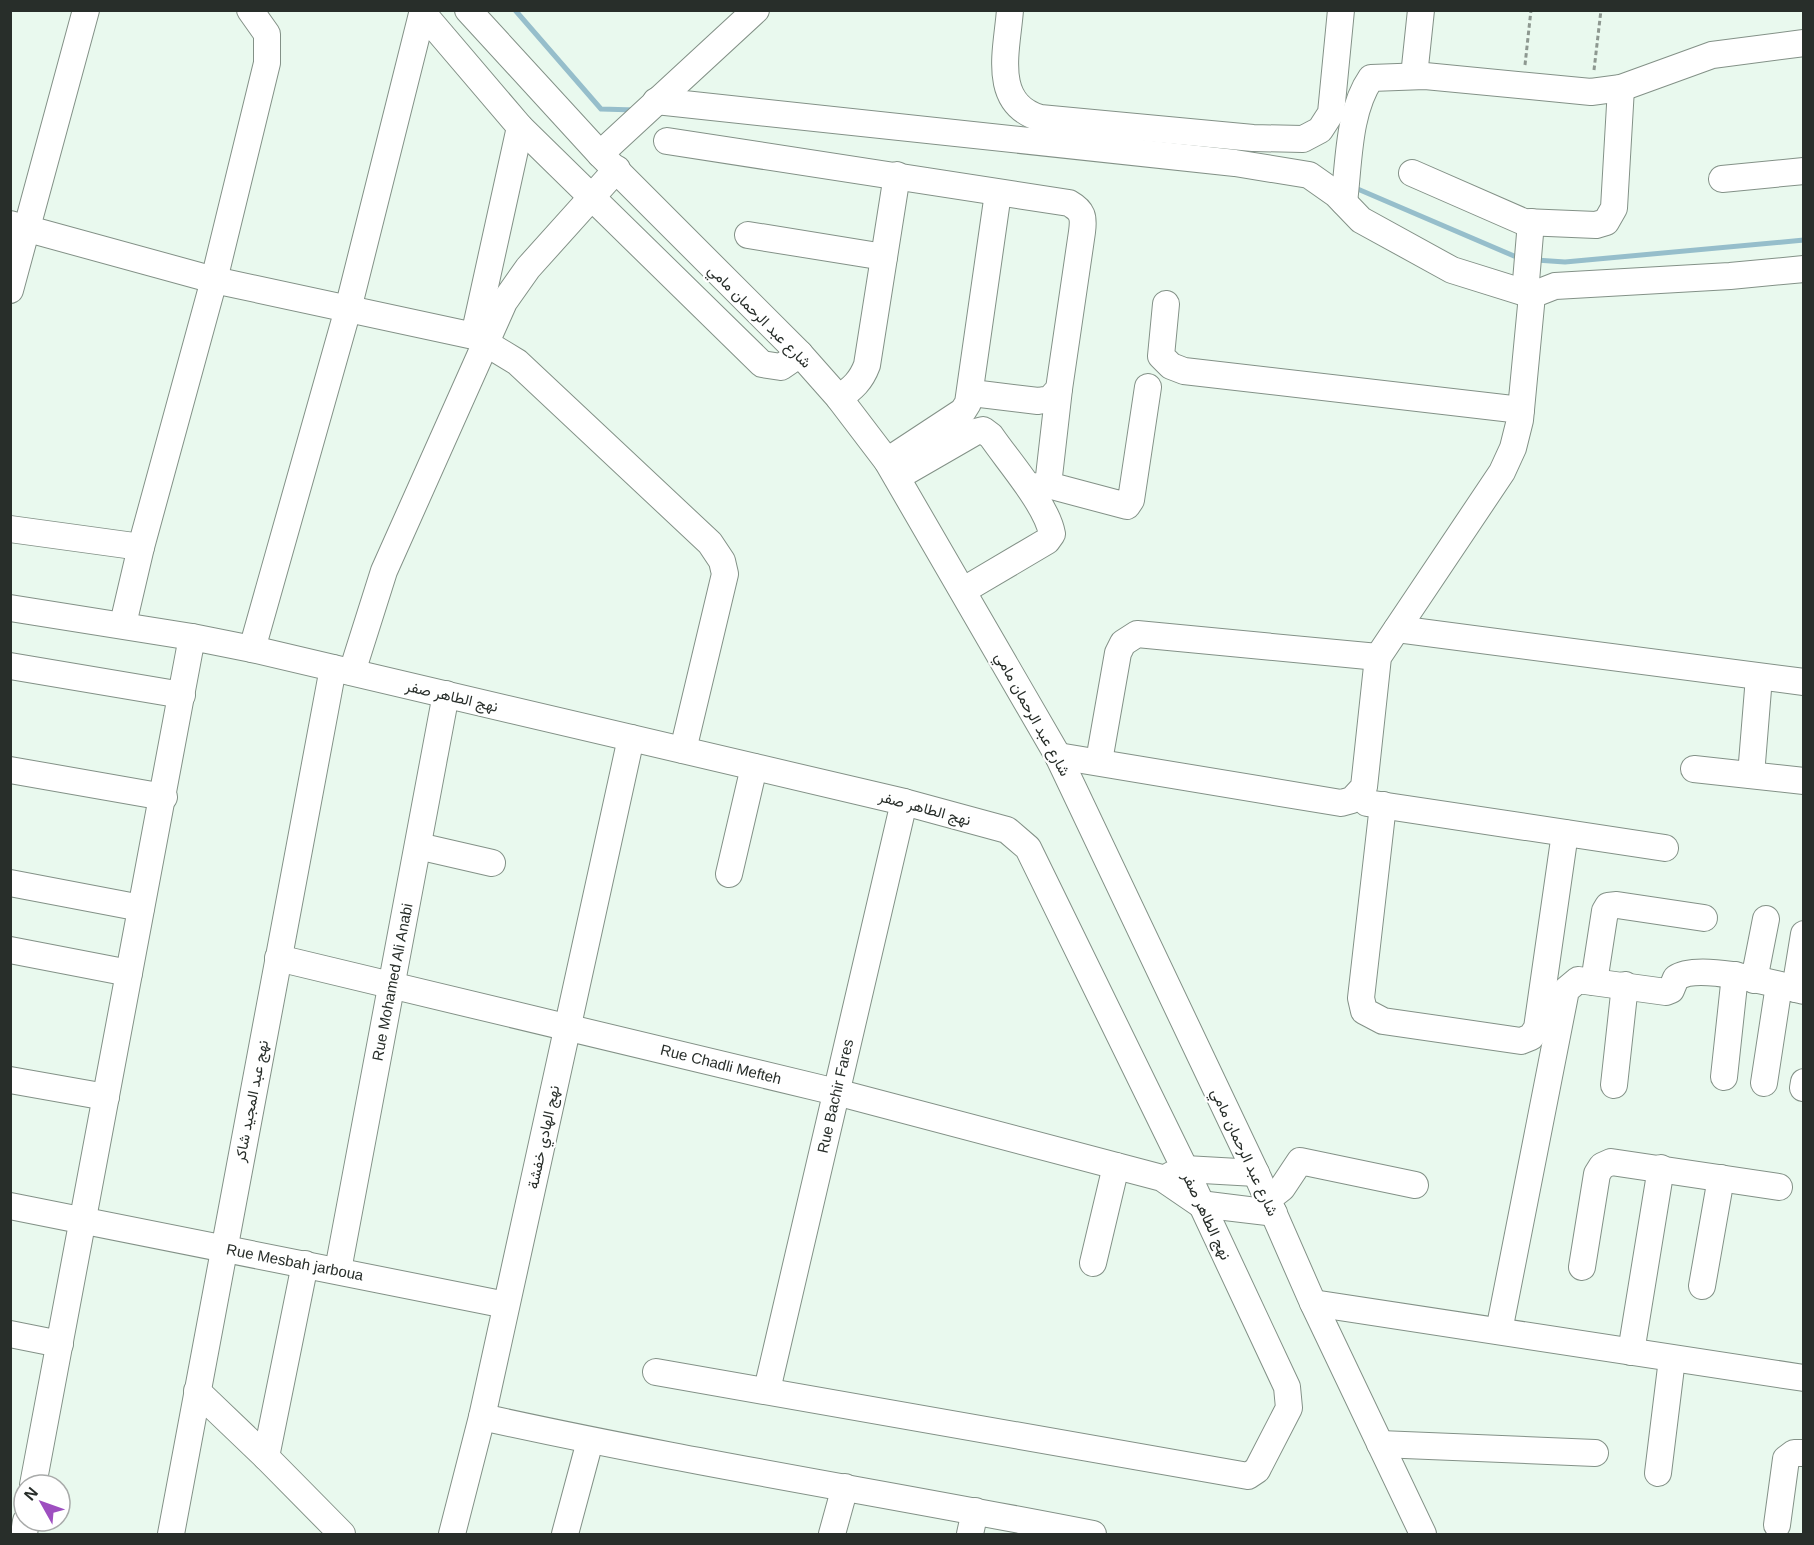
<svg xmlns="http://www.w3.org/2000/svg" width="1814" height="1545" font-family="Arial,Vazirmatn,sans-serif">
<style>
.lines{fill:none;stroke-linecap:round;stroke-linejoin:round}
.stream{stroke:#96becb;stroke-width:5}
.minor-casing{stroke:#839187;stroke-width:28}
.path{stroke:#8d9890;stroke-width:3;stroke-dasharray:4.5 3;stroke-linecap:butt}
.minor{stroke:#fff;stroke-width:26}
.labels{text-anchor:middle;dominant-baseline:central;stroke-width:4.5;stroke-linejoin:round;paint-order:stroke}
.street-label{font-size:15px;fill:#282e2a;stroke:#fff}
</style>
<rect width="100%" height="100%" fill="#e9f9ee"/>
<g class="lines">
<!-- stream -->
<g class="stream">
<path d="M515,10L601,109L635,110"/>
<path d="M1353,187L1521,259"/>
<path d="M1536,260L1565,262L1804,240"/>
</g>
<!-- minor casing -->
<g class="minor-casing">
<g id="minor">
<path d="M468,10L600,154L800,354L839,398L887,461L1058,756L1256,1173L1313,1303L1423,1534"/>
<path d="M1010,10C1007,50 991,103 1040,118L1253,138L1303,139L1320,130L1331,113L1341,10"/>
<path d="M422,12L520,127L762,364L781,367L800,354"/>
<path d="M1414,76L1421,10"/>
<path d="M656,101L1235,163L1309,175L1336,194L1361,220L1452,270L1532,295"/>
<path d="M667,141L1069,203C1083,211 1084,217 1082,232L1059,389L1050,399L1038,401L972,393"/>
<path d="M600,154L756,10"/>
<path d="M1412,173L1524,222L1596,225L1606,222L1614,208L1621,88"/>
<path d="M1722,179L1804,171"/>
<path d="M1344,202C1349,163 1348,111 1371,78L1425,76L1591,92L1621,88L1712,55L1804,43"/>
<path d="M10,224L214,280L474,336L517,362L710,543L722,561L725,574L683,750"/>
<path d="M748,235L884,257"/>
<path d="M10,290L86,10"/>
<path d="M1525,293L1531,222"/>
<path d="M1166,304L1161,356L1171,366L1184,371L1521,410"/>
<path d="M474,336L520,127"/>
<path d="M839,398C853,388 861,381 867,365L897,175"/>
<path d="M887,461L963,411L968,403L998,193"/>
<path d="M897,477L975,432L983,430L991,436C1008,461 1047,505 1052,534L1047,541L964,590"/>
<path d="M1048,485L1127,506L1131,500L1148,387"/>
<path d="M1031,487L1048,485L1059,389"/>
<path d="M10,529L141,547L214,280L267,63V34L250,10"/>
<path d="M10,608L192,637"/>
<path d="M123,624L141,547"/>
<path d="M1397,629L1804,682"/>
<path d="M252,649L348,309L423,10"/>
<path d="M10,666L182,695"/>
<path d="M352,672L384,571L504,302L528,268L617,169"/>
<path d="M1058,756L1341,803L1352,800L1364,787L1378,657L1502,472L1513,448L1520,420L1532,295L1555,286L1730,276L1804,269"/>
<path d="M1099,761L1118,653L1123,643L1137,634L1378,657"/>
<path d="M1694,769L1804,781"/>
<path d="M10,770L164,797"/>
<path d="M1751,775L1759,677"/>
<path d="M1367,803L1665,848"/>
<path d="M1383,805L1361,998L1364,1011L1383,1021L1521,1041L1531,1037L1537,1028L1565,833"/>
<path d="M418,846L492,863"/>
<path d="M729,874L754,767"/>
<path d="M10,883L141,908"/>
<path d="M10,950L129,973"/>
<path d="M278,958L836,1092L1162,1178L1200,1204L1274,1213"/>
<path d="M1754,980L1766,919"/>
<path d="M1594,982L1605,911L1608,906L1617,905L1704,918"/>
<path d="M1795,989L1804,934"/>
<path d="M1724,1077L1735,975"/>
<path d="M10,1080L106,1097"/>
<path d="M1764,1083L1779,985"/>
<path d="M1614,1085L1625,985"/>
<path d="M1803,1088L1804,1082"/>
<path d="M1171,1175L1185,1169L1256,1173"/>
<path d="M1268,1199L1282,1188L1300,1161L1415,1185"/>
<path d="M10,1206L506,1305"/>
<path d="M1093,1263L1116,1166"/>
<path d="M1582,1267L1597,1174L1602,1166L1611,1162L1779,1187"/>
<path d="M338,1270L446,694"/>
<path d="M1702,1286L1721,1178"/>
<path d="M1313,1303L1804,1378"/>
<path d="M1499,1331L1566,990L1578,980L1666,992L1671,990L1676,978C1698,962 1776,984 1804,991"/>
<path d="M10,1334L60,1344"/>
<path d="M1631,1352L1661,1168"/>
<path d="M767,1390L904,802"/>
<path d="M197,1391L266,1457L342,1534"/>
<path d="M482,1417C685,1462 890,1494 1093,1534"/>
<path d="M1380,1444L1595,1453"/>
<path d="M266,1457L305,1264"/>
<path d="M1658,1473L1672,1359"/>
<path d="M33,1485L192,637L252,649L904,802L1007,830L1028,848L1185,1169L1287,1387L1289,1408L1257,1470L1248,1476L656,1372"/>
<path d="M1777,1525L1786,1459L1794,1453H1804"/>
<path d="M24,1534L26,1521"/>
<path d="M171,1534L333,668"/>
<path d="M452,1534L482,1417L631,738"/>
<path d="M565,1534L590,1441"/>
<path d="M832,1534L845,1487"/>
<path d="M970,1534L975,1511"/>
</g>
</g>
<!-- path -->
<g class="path">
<path d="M1525,65L1531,10"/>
<path d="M1594,70L1601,10"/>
</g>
<!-- minor -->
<use href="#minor" class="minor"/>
</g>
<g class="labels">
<!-- street labels -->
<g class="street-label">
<text transform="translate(760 316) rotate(45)">شارع عبد الرحمان مامي</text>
<text transform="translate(452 696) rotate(13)">نهج الطاهر صفر</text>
<text transform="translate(1033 714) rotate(61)">شارع عبد الرحمان مامي</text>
<text transform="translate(925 808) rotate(15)">نهج الطاهر صفر</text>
<text transform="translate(392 982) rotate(-79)">Rue Mohamed Ali Anabi</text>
<text transform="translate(721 1064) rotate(14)">Rue Chadli Mefteh</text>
<text transform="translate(835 1096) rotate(-77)">Rue Bachir Fares</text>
<text transform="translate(251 1101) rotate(-79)">نهج عبد المجيد شاكر</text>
<text transform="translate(543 1137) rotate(-78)">نهج الهادي خفشة</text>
<text transform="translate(1245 1152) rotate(65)">شارع عبد الرحمان مامي</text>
<text transform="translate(1207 1216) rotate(65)">نهج الطاهر صفر</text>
<text transform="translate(295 1262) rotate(11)">Rue Mesbah jarboua</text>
</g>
</g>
<!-- border -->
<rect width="1814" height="1545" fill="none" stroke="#282e2a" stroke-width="24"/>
<!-- north arrow -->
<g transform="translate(42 1503) rotate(310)"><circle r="28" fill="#ffffff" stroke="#a9abaa" stroke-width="1.5"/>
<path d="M0-4.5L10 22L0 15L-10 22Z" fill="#9e4fc0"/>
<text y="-9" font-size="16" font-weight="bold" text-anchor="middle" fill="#282e2a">N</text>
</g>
</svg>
